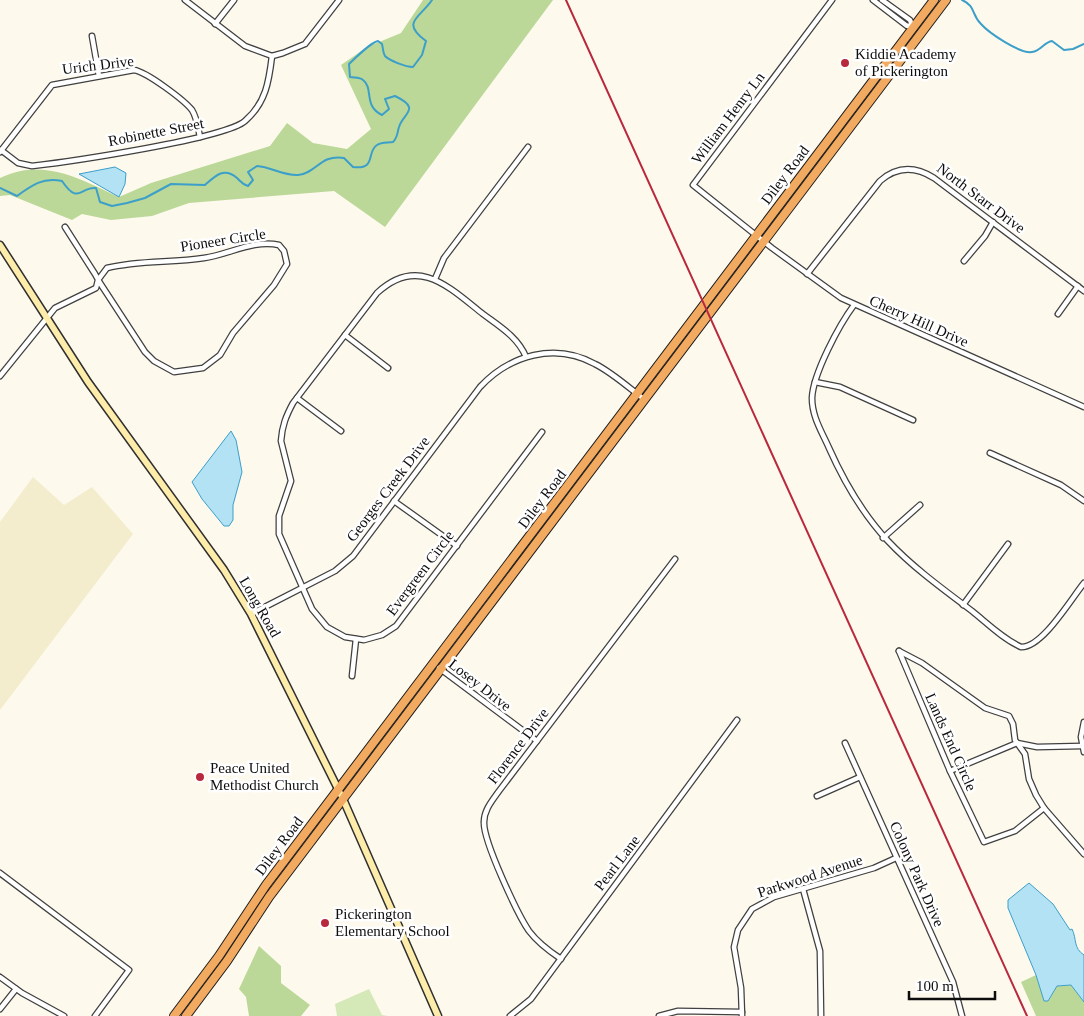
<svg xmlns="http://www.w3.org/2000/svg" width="1084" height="1016" font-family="Georgia,serif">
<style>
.farmland{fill:#f3edce}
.green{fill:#d5e8b8}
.forest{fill:#bbd898}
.water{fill:#b3e2f4;stroke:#3c9fc9}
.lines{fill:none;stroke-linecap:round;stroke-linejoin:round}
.stream{stroke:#3c9fc9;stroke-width:2}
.minor-casing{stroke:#404040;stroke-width:7}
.secondary-casing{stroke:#2f2f2f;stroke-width:9}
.trunk-casing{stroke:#1e1e1e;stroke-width:10}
.minor{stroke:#fff;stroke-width:4.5}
.secondary{stroke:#fdecaa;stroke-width:6}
.trunk{stroke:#f2aa60;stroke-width:8}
.rail{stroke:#b9293d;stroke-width:2}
.poi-dot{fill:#b9293d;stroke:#fff;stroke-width:2}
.labels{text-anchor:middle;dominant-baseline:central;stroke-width:5;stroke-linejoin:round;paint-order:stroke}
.poi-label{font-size:15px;fill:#0d0d0d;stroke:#fff;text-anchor:start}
.street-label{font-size:15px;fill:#0d0d0d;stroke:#fff}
</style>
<rect width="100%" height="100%" fill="#fef9ed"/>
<!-- farmland -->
<path class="farmland" d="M33,477L64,505L92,487L133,534L0,710V522Z"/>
<!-- green -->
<path class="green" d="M369,989L382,1015L388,1016H337L335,1004Z"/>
<!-- forest -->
<g class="forest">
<path d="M423,0H553L385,227L334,191L189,203L152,216L111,220L82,214L72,220L10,195L0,196V178C43,157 80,179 119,197L151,183L270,146L287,123L313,143L347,149L371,129L341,65L367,47L401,33Z"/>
<path d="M259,946L281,966V983L310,1005L301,1016H249L246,997L239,989Z"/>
<path d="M1036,975L1044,1001H1048L1057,986L1071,985L1084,1002V1016H1036L1021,982Z"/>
</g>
<!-- water -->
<g class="water">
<path d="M115,167L126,173L125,184L119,197L79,174Z"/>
<path d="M231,431L236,440L242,472L233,505V520L229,526H224L202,499L192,482Z"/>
<path d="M1029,883L1053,904L1070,930L1072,929C1077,939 1073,948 1084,955V1002L1071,985L1057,986L1048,1001H1044L1036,975L1008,908V900Z"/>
</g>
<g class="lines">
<!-- stream -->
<g class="stream">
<path d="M962,0C976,6 971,14 981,24C989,33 1020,54 1032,52C1041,51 1044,42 1052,41L1064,50L1073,49L1084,44"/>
<path d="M0,188L17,196C32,185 43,177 62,181C79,206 80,186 96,188L100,202L112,206L127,203L145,198L171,184L205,185C216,175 224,167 237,178C241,182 242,184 248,186L253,180L248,172L257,166C271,167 284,176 298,175C317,173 320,154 344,158L353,167C377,170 366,152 377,145C381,142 388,143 393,142C398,137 397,133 399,127C403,113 422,109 395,96L385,99L389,109L382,115C363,106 374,88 363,80C360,77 354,78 350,77L349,64C355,58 372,42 378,41L382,44C383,48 383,53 385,56C390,61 406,67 413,67L422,55L426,41C400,22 420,18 432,0"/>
</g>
<!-- minor casing -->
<g class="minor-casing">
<g id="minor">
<path d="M185,0L245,46L272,56L283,53L305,44L339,0"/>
<path d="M832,0L693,185L772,248L841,298L1084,407"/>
<path d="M873,0L907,26L912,25L910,20L882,0"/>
<path d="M215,24L234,0"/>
<path d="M92,36L99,76"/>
<path d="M1,150L18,163L32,166C67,162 224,139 245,121C266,103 269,81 272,56"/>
<path d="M0,152L52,85L134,70C147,72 184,100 192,110C197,118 198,128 200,137"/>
<path d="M964,261L985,236L993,222"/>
<path d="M807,274L880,181C897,166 915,166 934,178L1084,291"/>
<path d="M435,279L444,258L528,147"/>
<path d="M854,305C839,325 813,374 812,398C812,417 822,432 829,448C866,531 901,558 972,611C987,623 1003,639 1021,647C1042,648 1071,599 1084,583"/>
<path d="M1058,314L1078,286"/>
<path d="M345,335L388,368"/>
<path d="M526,357C518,337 499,326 483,314C449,287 418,255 377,293L293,403C286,416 282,426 281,441L291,481L279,516V534L312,609L327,627L345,637L364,640L382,635L396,626L542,432"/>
<path d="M0,376L55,308L96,288L98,280L107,268C139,260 171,263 204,258C228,255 254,239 279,245L284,251L287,264L274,285L233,333L220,355L203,368L174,372L154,361L145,352L100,283L95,274L65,227"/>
<path d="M815,382L840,387L913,420"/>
<path d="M297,398L341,431"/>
<path d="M990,453L1061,485L1084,501"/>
<path d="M394,501L457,546"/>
<path d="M883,538L920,505"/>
<path d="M963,605L1008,544"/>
<path d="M251,614L335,571L353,556L480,387C510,355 555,342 595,364C613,373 629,388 645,400"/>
<path d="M899,651L922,663L985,708L1009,716L1013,724L1015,740L1025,754L1029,779L1036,795L1044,808L1084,854"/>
<path d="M899,651L950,771L984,842L1015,831L1044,808"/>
<path d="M439,668L537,741"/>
<path d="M352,676L356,639"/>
<path d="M1084,722L1081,737L1084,752"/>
<path d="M845,743L953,982L962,1016"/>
<path d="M950,771L1017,743L1037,747L1082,746"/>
<path d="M817,796L860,777"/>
<path d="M0,873L129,970L95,1016"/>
<path d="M803,889L820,951L821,1016"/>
<path d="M561,959C549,951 538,943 529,931C518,915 483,841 484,822C484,810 492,801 499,791L675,559"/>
<path d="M0,977L22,993L64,1016"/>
<path d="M0,1009L16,989"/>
<path d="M510,1016L531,999L737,720"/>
<path d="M659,1016L678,1011L742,1012"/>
<path d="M742,1016L741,988L734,947L738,930L752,909L774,897L874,868L896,858"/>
</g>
</g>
<!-- secondary casing -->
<g class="secondary-casing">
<path id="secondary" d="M0,245L88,382L224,570L251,614L343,799L438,1016"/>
</g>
<!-- trunk casing -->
<g class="trunk-casing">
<g id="trunk">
<path d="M174,1016L219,956L266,885L934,0"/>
<path d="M186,1016L227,961L269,897L946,0"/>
</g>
</g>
<!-- minor -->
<use href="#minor" class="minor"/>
<!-- secondary -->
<use href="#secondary" class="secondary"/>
<!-- trunk -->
<use href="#trunk" class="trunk"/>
<!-- rail -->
<path class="rail" d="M566,0L1027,1016"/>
</g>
<!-- markers -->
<g class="poi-dot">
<circle cx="845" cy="63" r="5"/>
<circle cx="200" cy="777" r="5"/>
<circle cx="325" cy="923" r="5"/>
</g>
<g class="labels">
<!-- poi labels -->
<g class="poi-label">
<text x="855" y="54">Kiddie Academy<tspan x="855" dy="17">of Pickerington</tspan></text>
<text x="210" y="768">Peace United<tspan x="210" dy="17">Methodist Church</tspan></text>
<text x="335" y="914">Pickerington<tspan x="335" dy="17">Elementary School</tspan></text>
</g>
<!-- street labels -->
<g class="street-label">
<text transform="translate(98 65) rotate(-7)">Urich Drive</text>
<text transform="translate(728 118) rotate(-53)">William Henry Ln</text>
<text transform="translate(156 132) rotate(-11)">Robinette Street</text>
<text transform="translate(785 175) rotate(-53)">Diley Road</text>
<text transform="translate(981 198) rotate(37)">North Starr Drive</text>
<text transform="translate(223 240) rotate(-9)">Pioneer Circle</text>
<text transform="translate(919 321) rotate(24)">Cherry Hill Drive</text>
<text transform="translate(388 489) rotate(-53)">Georges Creek Drive</text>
<text transform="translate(542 499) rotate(-53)">Diley Road</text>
<text transform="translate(420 573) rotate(-53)">Evergreen Circle</text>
<text transform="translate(260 607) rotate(60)">Long Road</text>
<text transform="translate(480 685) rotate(38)">Losey Drive</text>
<text transform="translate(951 742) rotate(66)">Lands End Circle</text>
<text transform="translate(518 746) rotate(-53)">Florence Drive</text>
<text transform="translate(279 846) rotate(-53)">Diley Road</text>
<text transform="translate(617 863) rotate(-53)">Pearl Lane</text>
<text transform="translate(917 874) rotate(66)">Colony Park Drive</text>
<text transform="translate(810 876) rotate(-18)">Parkwood Avenue</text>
</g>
</g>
<!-- scale -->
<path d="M909 991v8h86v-8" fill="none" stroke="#0d0d0d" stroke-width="2.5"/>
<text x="916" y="991" font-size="15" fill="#0d0d0d" stroke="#ffffff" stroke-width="4" paint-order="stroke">100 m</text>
</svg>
